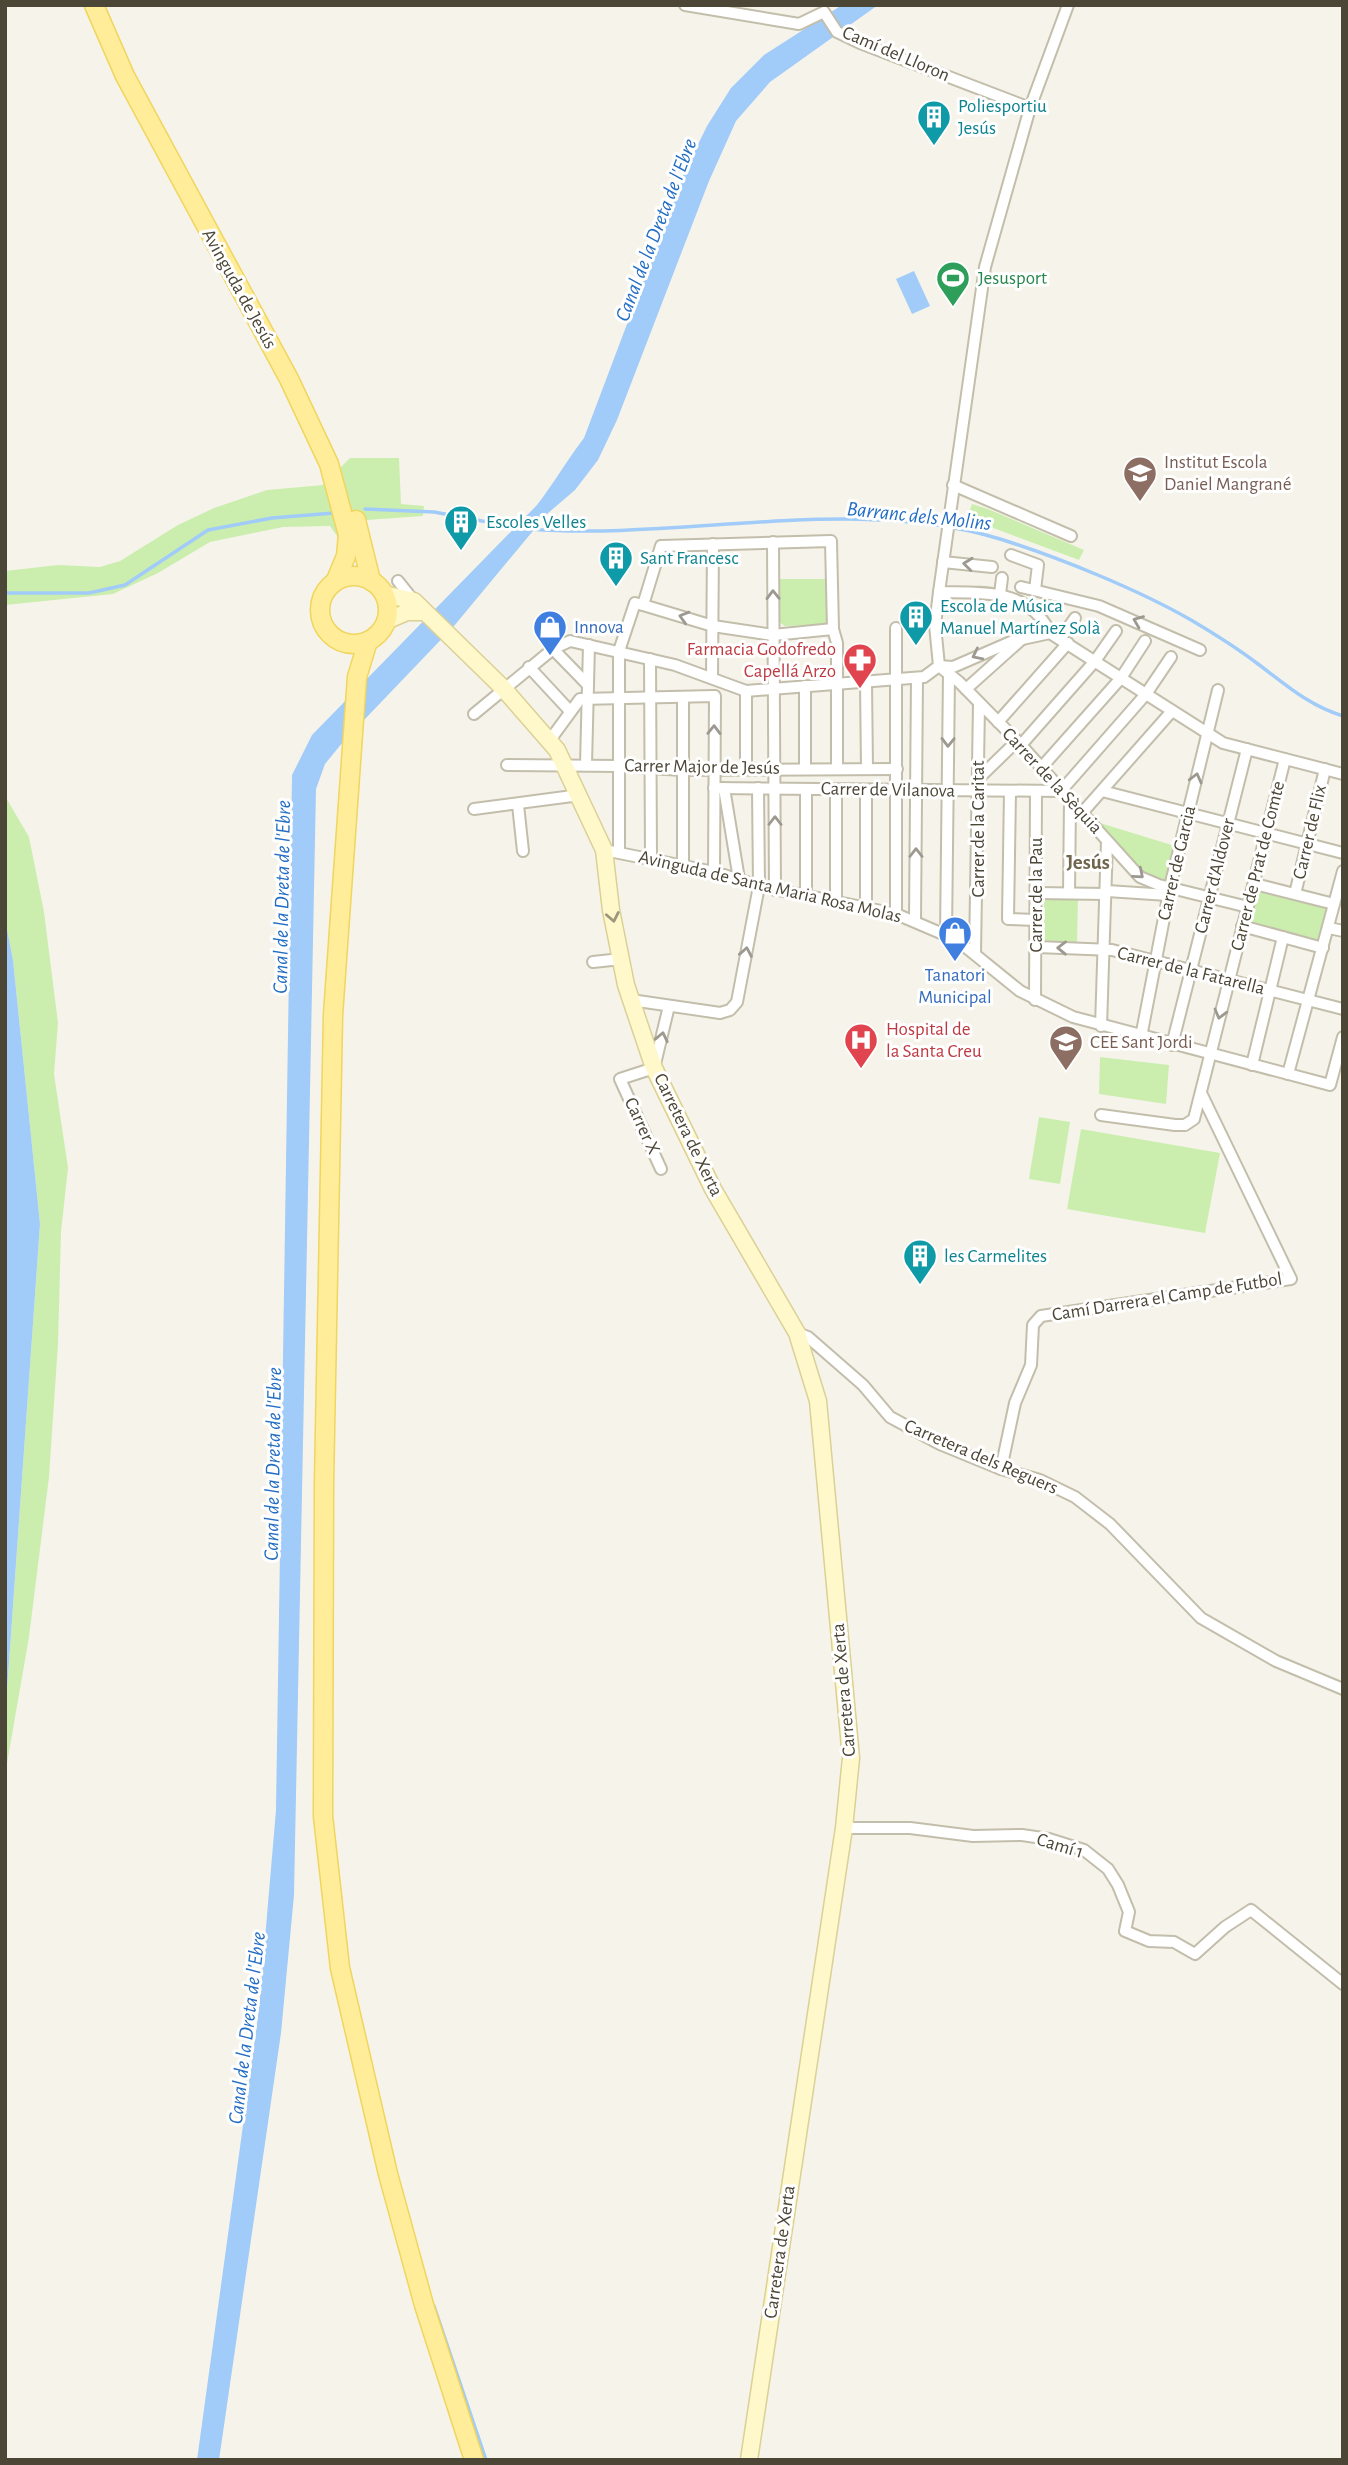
<svg xmlns="http://www.w3.org/2000/svg" width="1348" height="2465" font-family="'Alegreya Sans',sans-serif">
<style>
.green{fill:#cbeeaf}
.water{fill:#a1cbf8}
.lines{fill:none;stroke-linecap:round;stroke-linejoin:round}
.stream{stroke:#a1cbf8;stroke-width:3.5}
.street-casing{stroke:#c3beab;stroke-width:14}
.secondary-casing{stroke:#dbd095;stroke-width:19}
.primary-casing{stroke:#f0d55e;stroke-width:21}
.street{stroke:#fff;stroke-width:10}
.secondary{stroke:#fff8cb;stroke-width:16}
.primary{stroke:#ffed9a;stroke-width:18}
.oneway{stroke:#9d9991}
.oneway2{stroke:#9d967a}
.labels{text-anchor:middle;dominant-baseline:central;stroke-width:6;stroke-linejoin:round;paint-order:stroke}
.street-label{font-size:19px;fill:#4c4637;stroke:#fff}
.culture-label{font-size:19px;fill:#0d838f;stroke:#fff;text-anchor:start}
.leisure-label{font-size:19px;fill:#27864d;stroke:#fff;text-anchor:start}
.education-label{font-size:19px;fill:#785e54;stroke:#fff;text-anchor:start}
.shop-label{font-size:19px;fill:#366cbe;stroke:#fff;text-anchor:start}
.health-label{font-size:19px;fill:#be3a42;stroke:#fff;text-anchor:end}
.water-label{font-size:21px;font-style:italic;fill:#236ec4;stroke:#fff}
.neighbourhood-label{font-size:21px;font-weight:bold;fill:#70654d;stroke:#fff}
</style>
<rect width="100%" height="100%" fill="#f6f4ea"/>
<!-- green -->
<g class="green">
<path d="M350,458H399L401,504L424,506L423,516L367,520L340,540L330,526L283,527L210,542L158,573L113,594L5,605V571L58,565L100,567L120,561L178,525L214,508L267,490L323,485Z"/>
<path d="M972,504L988,509L1084,550L1079,560L967,518Z"/>
<path d="M779,579H830V619L824,625L785,626L779,622Z"/>
<path d="M5,796L29,837L44,912L58,1023L54,1074L68,1168L61,1232L58,1344L49,1477L29,1637L5,1775V1719L40,1224L13,960L5,919Z"/>
<path d="M1100,823L1175,846L1166,882L1143,875L1099,828Z"/>
<path d="M1258,890L1327,908L1319,942L1248,923Z"/>
<path d="M1044,897L1078,898L1077,944L1044,943Z"/>
<path d="M1100,1057L1169,1065L1166,1104L1099,1094Z"/>
<path d="M1039,1117L1070,1122L1060,1184L1029,1179Z"/>
<path d="M1081,1129L1220,1153L1205,1233L1067,1209Z"/>
</g>
<!-- water -->
<g class="water">
<path d="M842,5H878L770,82L736,121L709,181L617,420L598,460L575,490L547,514L454,626L343,742L325,764L316,789L294,1895L281,2033L219,2460H197L259,2009L276,1810L292,775L312,735L537,505C554,483 567,460 584,438L684,173L707,126L731,88L764,55Z"/>
<path d="M914,271L930,306L912,314L896,279Z"/>
<path d="M5,919L13,960L40,1224L5,1719Z"/>
</g>
<g class="lines">
<!-- stream -->
<g class="stream">
<path d="M365,509L434,512L519,528"/>
<path d="M530,529C681,541 855,494 1000,539C1058,557 1139,590 1191,620C1213,633 1237,648 1258,664C1285,684 1309,706 1343,716"/>
<path d="M5,593H89L125,585L208,530L272,518L334,513"/>
<path d="M434,2306L486,2460"/>
</g>
<!-- street casing -->
<g class="street-casing">
<g id="street">
<path d="M685,5L799,24L824,12L837,32L860,43L1030,108"/>
<path d="M953,485L1071,536"/>
<path d="M773,542L775,890"/>
<path d="M1011,555L1038,565L1035,590"/>
<path d="M943,562L992,567"/>
<path d="M398,581L414,601"/>
<path d="M1021,587L1099,606L1200,650"/>
<path d="M939,592C978,593 1022,588 1046,625"/>
<path d="M1000,594L1002,578"/>
<path d="M643,605L713,626L773,635L833,629"/>
<path d="M896,628V914"/>
<path d="M1061,638L1075,618"/>
<path d="M553,649L587,684"/>
<path d="M650,659L651,859"/>
<path d="M939,666L935,625L939,592L985,267L1030,108L1068,5"/>
<path d="M939,666L959,682L1021,745L1140,877L1159,885L1248,907"/>
<path d="M529,667L569,710"/>
<path d="M712,678L713,544"/>
<path d="M866,682L867,768"/>
<path d="M966,689L1023,638"/>
<path d="M746,691V769"/>
<path d="M683,697V866"/>
<path d="M474,714L553,649L570,641L675,665L746,691L924,677L939,666L953,667L1013,641L1050,633L1223,743L1343,774"/>
<path d="M998,722L1068,643"/>
<path d="M550,740L580,699L715,696L714,872"/>
<path d="M1021,745L1095,661L1116,631"/>
<path d="M507,765L619,766L682,770L897,769"/>
<path d="M586,765L589,645"/>
<path d="M1041,768L1121,678L1145,641"/>
<path d="M805,769V686"/>
<path d="M979,778L1017,741"/>
<path d="M714,788L1061,791L1146,694L1171,657"/>
<path d="M724,788L739,879"/>
<path d="M866,790V907"/>
<path d="M1010,791L1008,919L1036,920"/>
<path d="M1102,791L1343,853"/>
<path d="M518,805L523,851"/>
<path d="M474,809L580,795"/>
<path d="M1082,813L1172,711"/>
<path d="M604,850L714,872L759,886L896,914L957,940L1020,991L1073,1017L1330,1085L1343,1037"/>
<path d="M619,852V651L635,603L643,605L661,546L831,541L833,629L837,643V768"/>
<path d="M1255,884L1334,904"/>
<path d="M1107,891L1168,895"/>
<path d="M1036,893L1106,894"/>
<path d="M1069,893L1070,801"/>
<path d="M1295,894L1325,769"/>
<path d="M806,896V789"/>
<path d="M836,901V790"/>
<path d="M915,921L917,678"/>
<path d="M1242,926L1323,948"/>
<path d="M1329,928L1343,931"/>
<path d="M946,935L949,674"/>
<path d="M1037,947L1112,950L1343,1009"/>
<path d="M975,954L979,704"/>
<path d="M593,962L621,959"/>
<path d="M631,1000L720,1013L730,1010L737,1002L759,886L758,788"/>
<path d="M1035,1000L1036,791"/>
<path d="M1101,1026L1107,841"/>
<path d="M1141,1037L1170,887L1218,690"/>
<path d="M1172,1045L1247,749"/>
<path d="M1252,1065L1283,937"/>
<path d="M1288,1074L1343,871"/>
<path d="M1101,1115L1175,1125H1185L1194,1119L1285,759"/>
<path d="M661,1169L620,1079L654,1068L669,1006"/>
<path d="M797,1333L808,1337L863,1385L890,1417L940,1444L1001,1469L1040,1480L1075,1497L1110,1524L1201,1618L1276,1661L1343,1689"/>
<path d="M1001,1469L1015,1403L1031,1365L1033,1325L1041,1316L1291,1279L1201,1093"/>
<path d="M844,1828H910L973,1836L1022,1835L1049,1839L1084,1850L1108,1869L1118,1885L1129,1912L1125,1931L1149,1941L1174,1942L1195,1954L1225,1927L1251,1910L1343,1984"/>
</g>
</g>
<!-- secondary casing -->
<g class="secondary-casing">
<g id="secondary">
<path d="M384,594L414,601L503,688L557,750L604,850L611,910L626,985L654,1068L713,1189L797,1333L818,1401L851,1758L844,1828L749,2460"/>
<path d="M386,621L407,612H424"/>
</g>
</g>
<!-- primary casing -->
<g class="primary-casing">
<g id="primary">
<path d="M94,5L125,76L289,379L329,464L348,535L346,556L336,580"/>
<path d="M356,520L371,581"/>
<circle cx="354" cy="610" r="34"/>
<path d="M368,641L357,677L333,1015L324,1483L323,1816L340,1968L388,2174L424,2305L474,2460"/>
</g>
</g>
<!-- street -->
<use href="#street" class="street"/>
<!-- secondary -->
<use href="#secondary" class="secondary"/>
<!-- primary -->
<use href="#primary" class="primary"/>
</g>
<!-- one-way arrows -->
<defs><path id="oneway-chevron" d="M-2-3.5L2.5 0L-2 3.5" fill="none" stroke-width="1.6" stroke-linecap="round" stroke-linejoin="round" transform="scale(1.75)"/></defs>
<g class="oneway">
<use href="#oneway-chevron" transform="translate(968 564) rotate(-174)"/>
<use href="#oneway-chevron" transform="translate(773 595) rotate(-91)"/>
<use href="#oneway-chevron" transform="translate(684 617) rotate(-164)"/>
<use href="#oneway-chevron" transform="translate(1138 621) rotate(-158)"/>
<use href="#oneway-chevron" transform="translate(977 655) rotate(154)"/>
<use href="#oneway-chevron" transform="translate(714 730) rotate(-89)"/>
<use href="#oneway-chevron" transform="translate(948 742) rotate(91)"/>
<use href="#oneway-chevron" transform="translate(1196 778) rotate(-76)"/>
<use href="#oneway-chevron" transform="translate(775 821) rotate(-90)"/>
<use href="#oneway-chevron" transform="translate(916 853) rotate(-90)"/>
<use href="#oneway-chevron" transform="translate(1139 874) rotate(40)"/>
<use href="#oneway-chevron" transform="translate(1062 948) rotate(-179)"/>
<use href="#oneway-chevron" transform="translate(746 952) rotate(-80)"/>
<use href="#oneway-chevron" transform="translate(1220 1014) rotate(105)"/>
<use href="#oneway-chevron" transform="translate(662 1037) rotate(-78)"/>
</g>
<use class="oneway2" href="#oneway-chevron" transform="translate(613 917) rotate(79)"/>
<!-- icons -->
<defs>
<g id="building-pin" transform="scale(1.75)"><path d="M0 17L-7.5 6A9.5 9.5 0 1 1 7.5 6Z" fill="#0f9aa8" stroke="#fff"/><path d="M-4-6H4V6H1V3H-1V6H-4ZM-2.5-4.3h1.7v1.8h-1.7ZM.8-4.3h1.7v1.8H.8ZM-2.5-1h1.7V.8h-1.7ZM.8-1h1.7V.8H.8Z" fill="#fff"/></g>
<g id="stadium-pin" transform="scale(1.75)"><path d="M0 17L-7.5 6A9.5 9.5 0 1 1 7.5 6Z" fill="#2e9e5b" stroke="#fff"/><path d="M0-5a6.5 5 0 1 0 0 10a6.5 5 0 1 0 0-10ZM-3.5-1.8h7v3.6h-7Z" fill="#fff"/></g>
<g id="school-pin" transform="scale(1.75)"><path d="M0 17L-7.5 6A9.5 9.5 0 1 1 7.5 6Z" fill="#8d6e63" stroke="#fff"/><path d="M0-5L7-2L0 1L-7-2ZM-4 1L0 2.5L4 1V4Q0 6-4 4Z" fill="#fff"/></g>
<g id="shop-pin" transform="scale(1.75)"><path d="M0 17L-7.5 6A9.5 9.5 0 1 1 7.5 6Z" fill="#3f7fe0" stroke="#fff"/><path d="M-5-2.5h2.3a2.7 3.5 0 0 1 5.4 0H5L5.5 6h-11ZM-1.5-2.5h3a1.5 2.3 0 0 0-3 0Z" fill="#fff"/></g>
<g id="pharmacy-pin" transform="scale(1.75)"><path d="M0 17L-7.5 6A9.5 9.5 0 1 1 7.5 6Z" fill="#e0444e" stroke="#fff"/><path d="M-2-6h4v4h4v4h-4v4h-4v-4h-4v-4h4Z" fill="#fff"/></g>
<g id="hospital-pin" transform="scale(1.75)"><path d="M0 17L-7.5 6A9.5 9.5 0 1 1 7.5 6Z" fill="#e0444e" stroke="#fff"/><path d="M-5-5h3v3.5h4V-5h3V5h-3V1.5h-4V5h-3Z" fill="#fff"/></g>
</defs>
<g fill-rule="evenodd">
<use href="#building-pin" x="934" y="117"/>
<use href="#stadium-pin" x="953" y="278"/>
<use href="#school-pin" x="1140" y="473"/>
<use href="#building-pin" x="461" y="522"/>
<use href="#building-pin" x="616" y="558"/>
<use href="#building-pin" x="916" y="617"/>
<use href="#shop-pin" x="550" y="627"/>
<use href="#pharmacy-pin" x="860" y="660"/>
<use href="#shop-pin" x="955" y="933"/>
<use href="#hospital-pin" x="861" y="1040"/>
<use href="#school-pin" x="1066" y="1042"/>
<use href="#building-pin" x="920" y="1256"/>
</g>
<g class="labels">
<!-- street labels -->
<g class="street-label">
<text transform="translate(896 54) rotate(23)">Camí del Lloron</text>
<text transform="translate(239 289) rotate(61)">Avinguda de Jesús</text>
<text transform="translate(702 767) rotate(1)">Carrer Major de Jesús</text>
<text transform="translate(1052 781) rotate(47)">Carrer de la Sèquia</text>
<text transform="translate(888 790) rotate(1)">Carrer de Vilanova</text>
<text transform="translate(978 829) rotate(-90)">Carrer de la Caritat</text>
<text transform="translate(1310 832) rotate(-77)">Carrer de Flix</text>
<text transform="translate(1177 863) rotate(-77)">Carrer de Garcia</text>
<text transform="translate(1258 866) rotate(-76)">Carrer de Prat de Comte</text>
<text transform="translate(1215 876) rotate(-76)">Carrer d'Aldover</text>
<text transform="translate(770 887) rotate(13)">Avinguda de Santa Maria Rosa Molas</text>
<text transform="translate(1036 895) rotate(-90)">Carrer de la Pau</text>
<text transform="translate(1191 971) rotate(14)">Carrer de la Fatarella</text>
<text transform="translate(642 1126) rotate(65)">Carrer X</text>
<text transform="translate(688 1135) rotate(64)">Carretera de Xerta</text>
<text transform="translate(1167 1297) rotate(-9)">Camí Darrera el Camp de Futbol</text>
<text transform="translate(981 1457) rotate(23)">Carretera dels Reguers</text>
<text transform="translate(844 1690) rotate(-95)">Carretera de Xerta</text>
<text transform="translate(1060 1846) rotate(17)">Camí 1</text>
<text transform="translate(780 2252) rotate(-82)">Carretera de Xerta</text>
</g>
<!-- culture labels -->
<g class="culture-label">
<text x="958" y="106">Poliesportiu<tspan x="958" dy="22">Jesús</tspan></text>
<text x="486" y="522">Escoles Velles</text>
<text x="640" y="558">Sant Francesc</text>
<text x="940" y="606">Escola de Música<tspan x="940" dy="22">Manuel Martínez Solà</tspan></text>
<text x="944" y="1256">les Carmelites</text>
</g>
<!-- leisure labels -->
<g class="leisure-label">
<text x="978" y="278">Jesusport</text>
</g>
<!-- education labels -->
<g class="education-label">
<text x="1164" y="462">Institut Escola<tspan x="1164" dy="22">Daniel Mangrané</tspan></text>
<text x="1090" y="1042">CEE Sant Jordi</text>
</g>
<!-- shop labels -->
<g class="shop-label">
<text x="574" y="627">Innova</text>
<text x="955" y="975" text-anchor="middle">Tanatori<tspan x="955" dy="22">Municipal</tspan></text>
</g>
<!-- health labels -->
<g class="health-label">
<text x="836" y="649">Farmacia Godofredo<tspan x="836" dy="22">Capellá Arzo</tspan></text>
<text x="886" y="1029" text-anchor="start">Hospital de<tspan x="886" dy="22">la Santa Creu</tspan></text>
</g>
<!-- water labels -->
<g class="water-label">
<text transform="translate(656 230) rotate(-69)">Canal de la Dreta de l'Ebre</text>
<text transform="translate(919 516) rotate(6)">Barranc dels Molins</text>
<text transform="translate(282 897) rotate(-89)">Canal de la Dreta de l'Ebre</text>
<text transform="translate(273 1464) rotate(-89)">Canal de la Dreta de l'Ebre</text>
<text transform="translate(247 2028) rotate(-83)">Canal de la Dreta de l'Ebre</text>
</g>
<!-- neighbourhood labels -->
<g class="neighbourhood-label">
<text x="1088" y="862">Jesús</text>
</g>
</g>
<!-- border -->
<rect width="1348" height="2465" fill="none" stroke="#4c4637" stroke-width="14"/>
</svg>
